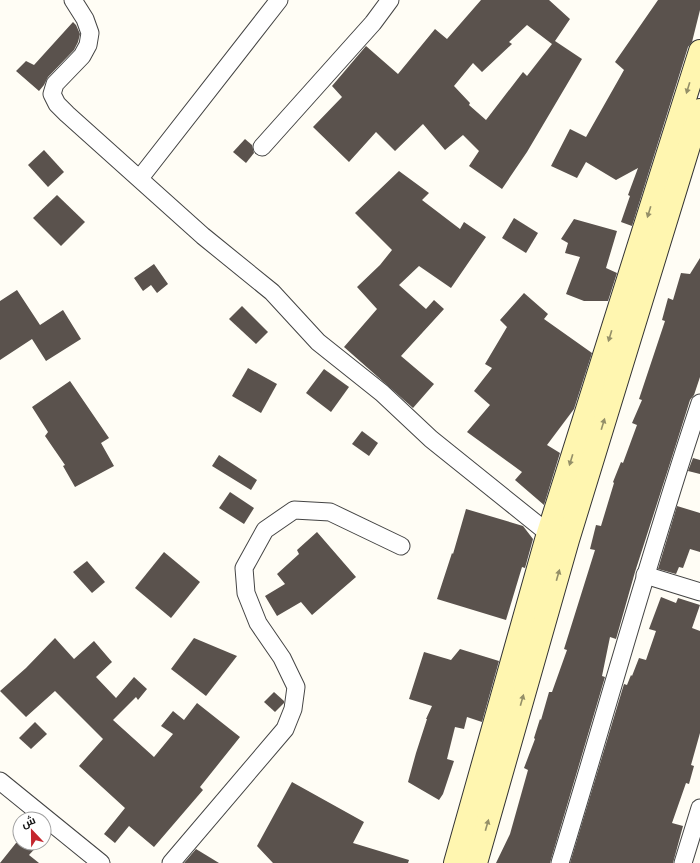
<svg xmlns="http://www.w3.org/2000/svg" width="700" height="863" font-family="'IBM Plex Serif',Cairo,serif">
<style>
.building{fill:#5a524d;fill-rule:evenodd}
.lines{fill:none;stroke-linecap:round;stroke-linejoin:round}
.street-casing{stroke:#444;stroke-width:19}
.secondary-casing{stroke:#333;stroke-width:24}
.street{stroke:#fff;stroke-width:17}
.secondary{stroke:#fff6b0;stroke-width:22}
.oneway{fill:#948f68}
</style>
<rect width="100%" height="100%" fill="#fffdf5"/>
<!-- building -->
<g class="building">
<path d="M481,0H549L570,19L555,41L582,59L527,152L502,189L469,166L479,151L463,135L445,150L423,124L395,151L376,132L349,162L313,127L342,97L332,86L366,46L398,74L435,29L447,39ZM527,25L552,44L527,76L523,72L486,120L469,105L470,103L454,86L473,63L482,72L512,44L509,42Z"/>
<path d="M658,0H700V10L692,42L688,47L632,226L621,222L630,196L628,195L638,168L616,180L586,162L577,178L551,166L570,129L586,137L624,70L615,62Z"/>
<path d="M73,22L76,25L80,34L78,42L74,50L48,77L44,85L39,91L16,71L26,61L34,65Z"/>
<path d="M245,139L252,145L254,153L246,163L233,152Z"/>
<path d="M44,150L64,172L48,187L28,165Z"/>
<path d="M399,171L429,193L422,200L460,229L464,222L486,237L451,288L419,266L399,285L426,309L434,300L444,309L401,356L434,384L413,408L344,347L377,309L357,287L380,265L392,250L355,213Z"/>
<path d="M57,195L85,222L61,246L33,218Z"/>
<path d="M514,218L538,233L526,253L502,238Z"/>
<path d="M574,219L617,231L606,268L617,273L608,301H584L566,294L580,257L565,253L568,243L561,239Z"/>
<path d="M700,258V377L694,395L690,400L672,457L635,572L616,639L610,637L602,676L605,677L550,863H496L510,834L528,770L524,768L535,739L534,738L540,719L541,720L549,692H552L567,650L564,649L595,550L590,549L596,525L601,526L614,483L613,482L621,462L623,463L637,425L632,423L642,400L639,399L665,321L662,320L668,298L673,300L681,273L690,274Z"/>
<path d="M154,264L168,284L157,293L151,285L143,291L134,278Z"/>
<path d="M17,290L40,325L63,310L81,339L46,361L32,339L0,360V301Z"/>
<path d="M524,293L548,314L544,319L592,353L574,409L547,445L560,453L544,505L515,480L522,472L467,432L490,405L474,391L492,368L485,364L507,327L500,320Z"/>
<path d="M242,306L268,332L256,344L229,319Z"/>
<path d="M248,368L277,384L261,413L232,396Z"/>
<path d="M324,369L349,387L331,412L306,393Z"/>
<path d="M70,381L109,438L101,443L114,466L75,487L63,466L65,465L45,436L48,432L32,407Z"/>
<path d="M362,431L378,443L369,456L352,444Z"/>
<path d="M219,455L257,480L251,490L212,466Z"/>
<path d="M693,458L700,460V474L688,471Z"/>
<path d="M230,492L254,508L244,524L219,508Z"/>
<path d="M677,506L700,513V552L690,549L683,568L679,567L676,574L658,569Z"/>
<path d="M466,509L523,526L533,539L525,568L522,567L506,620L437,599L452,553L453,554Z"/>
<path d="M317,532L356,577L312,615L301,602L277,616L265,596L285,584L277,574L299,554L297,550Z"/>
<path d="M164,552L200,582L171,618L135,588Z"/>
<path d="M87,561L105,582L92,593L73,572Z"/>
<path d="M661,597L676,603L678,598L700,605L692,628L700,631V733L691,765L694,766L689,784L686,783L672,823L683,826L673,863H570L624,684L627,685L631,675L632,676L639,658L646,660L656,631L649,629Z"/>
<path d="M55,638L74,659L94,641L112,662L96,677L116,698L134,677L147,689L138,700L136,697L113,720L154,757L173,734L161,726L173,711L184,720L197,703L240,737L200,787L203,790L154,847L129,826L115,843L104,834L125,808L79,766L103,739L55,691L26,717L0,691L26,668Z"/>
<path d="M194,638L237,656L206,696L171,669Z"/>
<path d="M460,649L499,661L482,722L467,717L464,729L455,727L447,759L454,761L443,794L439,800L408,782L416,753L427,719H426L432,706L409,699L424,652L451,660Z"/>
<path d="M274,692L284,701V703L275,712L264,702Z"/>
<path d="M35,722L47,734L31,749L19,738Z"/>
<path d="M292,782L364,822L353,843L409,860L408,863H273L257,846Z"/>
<path d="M16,843H40L29,855L39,863H0Z"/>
<path d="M196,849L219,863H184Z"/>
</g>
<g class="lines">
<!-- street casing -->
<g class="street-casing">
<g id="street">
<path d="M73,0L85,19L90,33L88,45L82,56L55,84L52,94L57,104L67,114L203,236L272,292L318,342L382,393L431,439L548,533L558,537"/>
<path d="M262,147L373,23L390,0"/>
<path d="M140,178L279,0"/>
<path d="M645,575L700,592"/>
<path d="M0,781L101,863"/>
<path d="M171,863L285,729L293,709L296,687L282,658L258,623L246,593L244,568L265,530L294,510L330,512L401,546"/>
<path d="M560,863C607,710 649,555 700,403"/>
<path d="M683,863L700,808"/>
</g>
</g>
<!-- secondary casing -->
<g class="secondary-casing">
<g id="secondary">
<path d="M455,863L548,533L700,51"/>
<path d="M476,863L568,540L700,110"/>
</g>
</g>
<!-- street -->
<use href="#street" class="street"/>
<!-- secondary -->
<use href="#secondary" class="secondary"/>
</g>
<!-- one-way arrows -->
<defs><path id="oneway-solid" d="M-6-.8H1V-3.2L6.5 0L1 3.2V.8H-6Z"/></defs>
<g class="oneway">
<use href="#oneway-solid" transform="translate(688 88) rotate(107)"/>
<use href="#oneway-solid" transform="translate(649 212) rotate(107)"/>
<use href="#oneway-solid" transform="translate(610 336) rotate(107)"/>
<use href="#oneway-solid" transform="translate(603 424) rotate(-73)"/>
<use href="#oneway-solid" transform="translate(571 460) rotate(107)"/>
<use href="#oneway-solid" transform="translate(558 575) rotate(-74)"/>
<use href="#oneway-solid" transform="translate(522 700) rotate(-74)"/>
<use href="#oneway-solid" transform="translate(487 825) rotate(-74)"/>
</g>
<!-- north arrow -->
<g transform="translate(32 831) rotate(338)"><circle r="19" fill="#ffffff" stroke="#a0a0a0"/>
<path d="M0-3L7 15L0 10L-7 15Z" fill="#c4262e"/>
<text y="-6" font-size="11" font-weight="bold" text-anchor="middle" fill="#111111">ش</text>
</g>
</svg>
